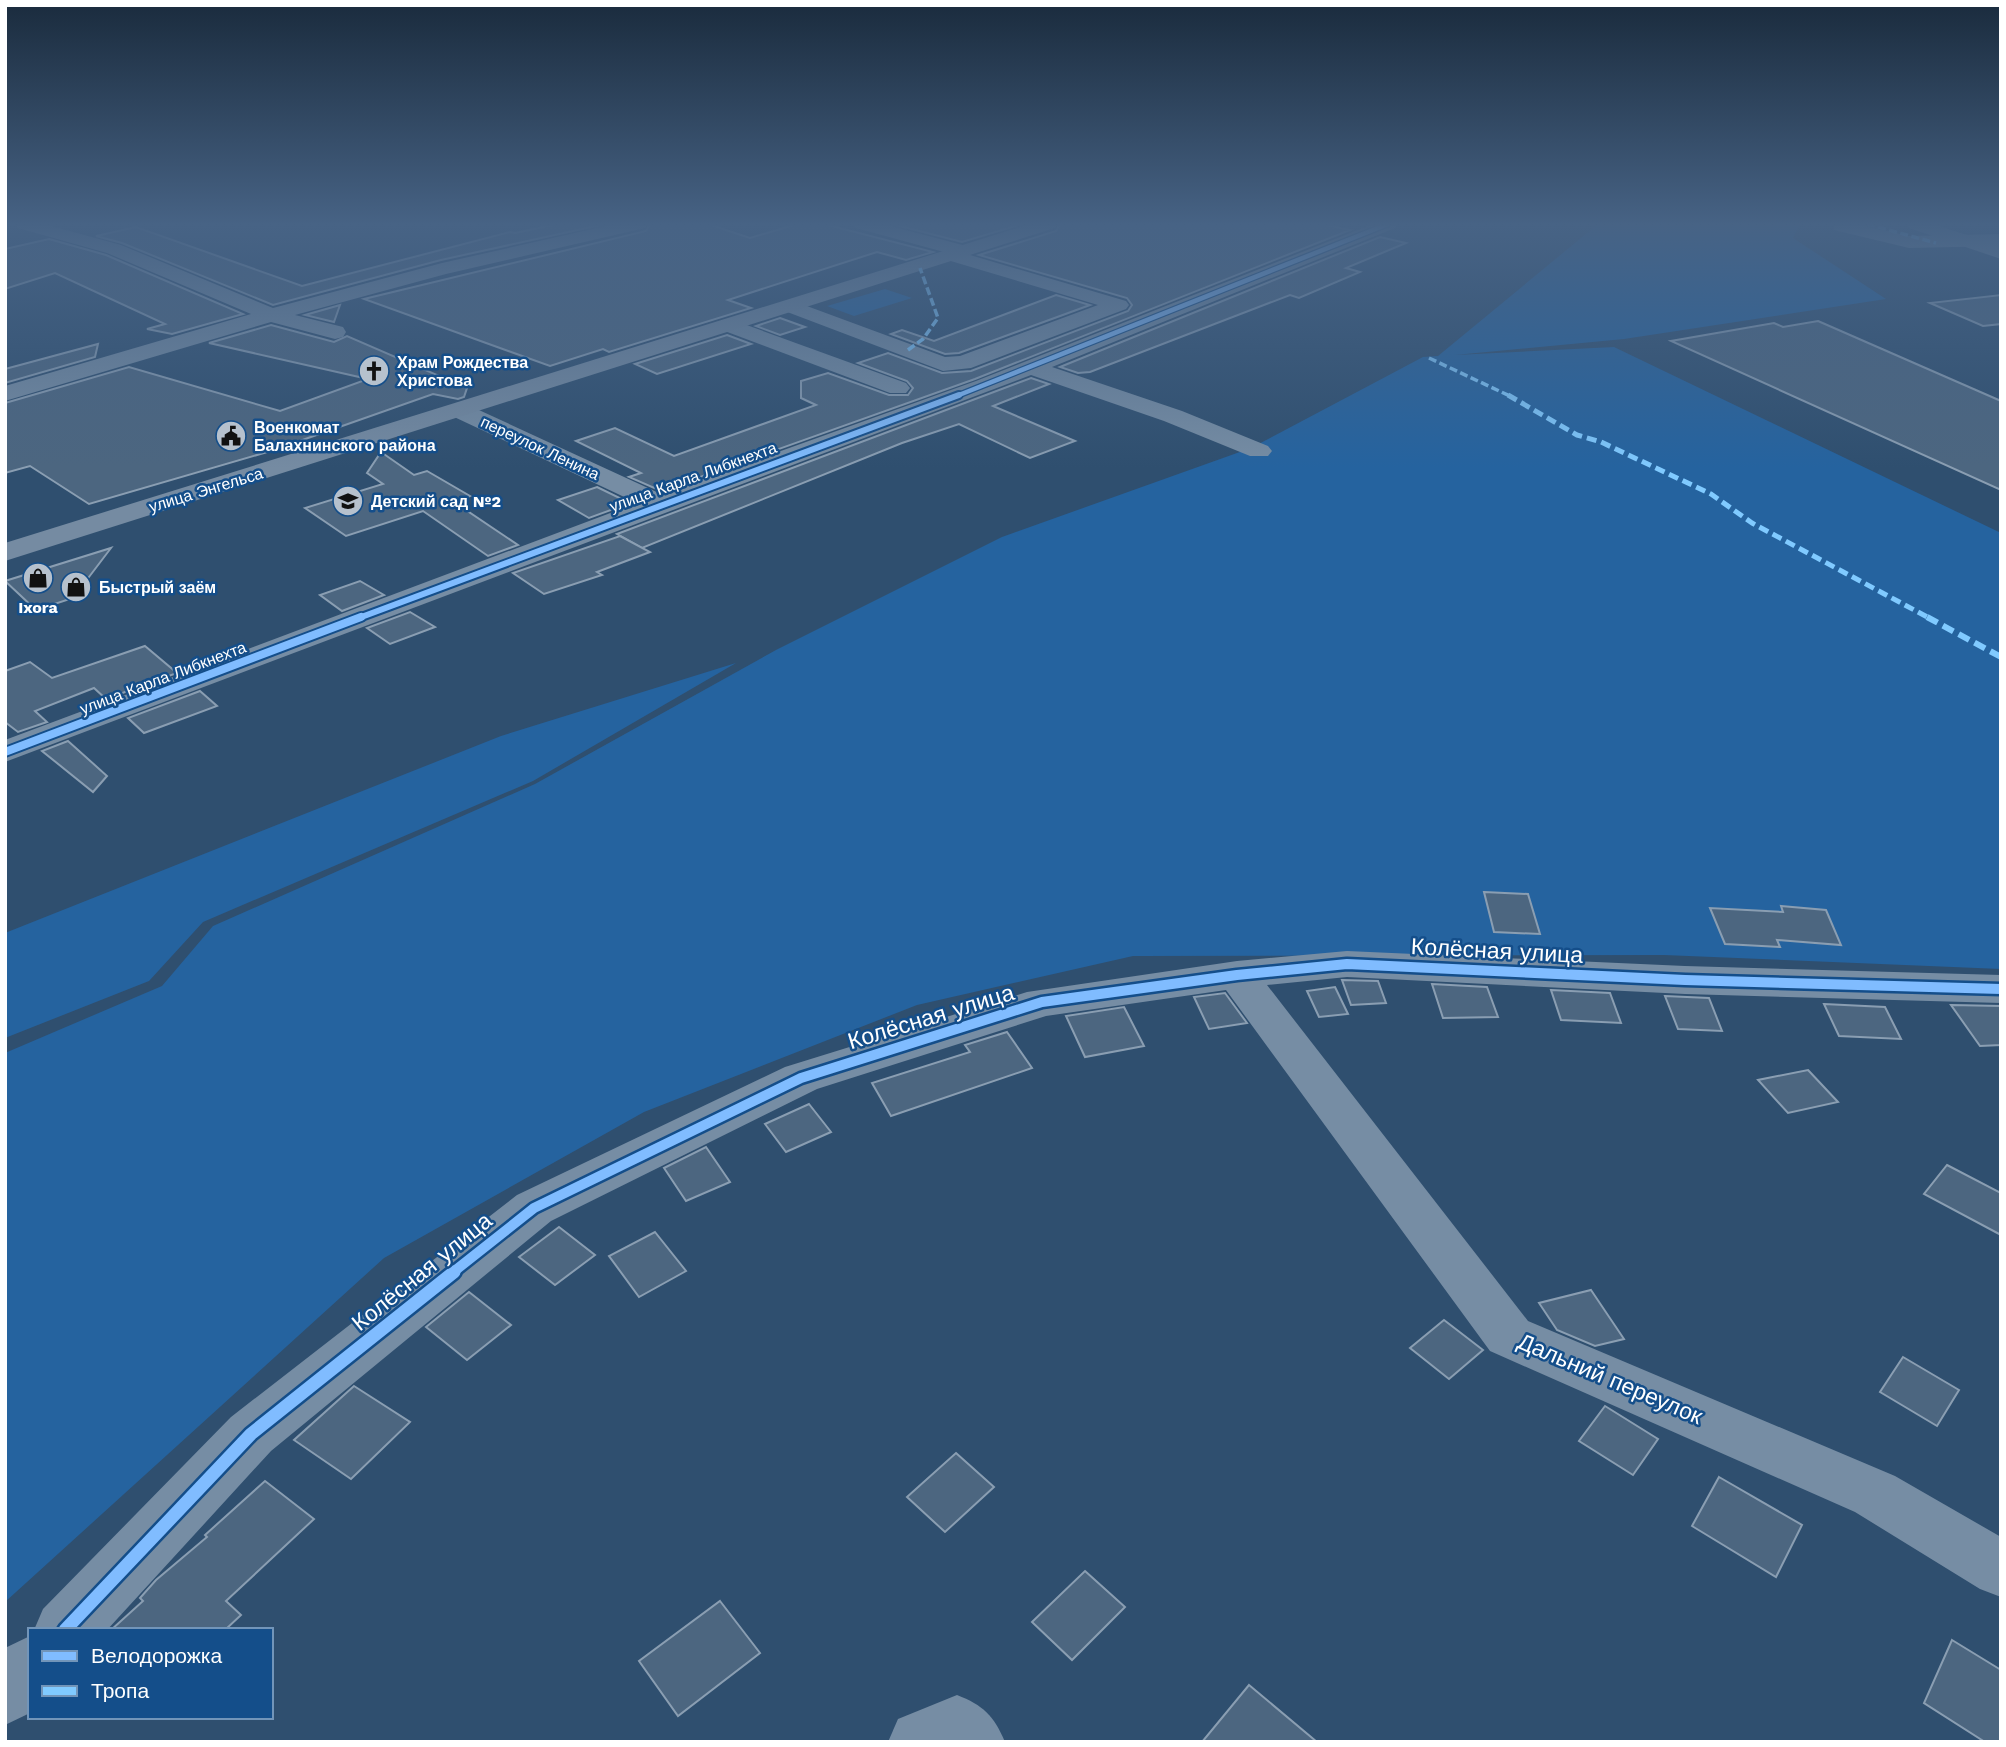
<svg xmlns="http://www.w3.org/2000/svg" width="2006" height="1747" font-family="'Work Sans',sans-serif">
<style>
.green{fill:#25639f}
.building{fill:#4c6680;stroke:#8a9eb2;stroke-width:2}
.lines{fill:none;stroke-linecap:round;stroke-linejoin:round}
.minor{fill:#768da4;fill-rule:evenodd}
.major{fill:#758ba2;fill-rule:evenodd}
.quiet-far2{stroke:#80caff;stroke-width:3.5;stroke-dasharray:8 3.5;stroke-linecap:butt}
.quiet-far1{stroke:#80caff;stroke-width:5;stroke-dasharray:10 5;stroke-linecap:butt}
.quiet{stroke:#80caff;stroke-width:6;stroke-dasharray:12 6;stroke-linecap:butt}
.cycleway-far4-casing{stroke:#144e8a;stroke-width:7}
.cycleway-far3-casing{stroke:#144e8a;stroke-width:10}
.cycleway-far2-casing{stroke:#144e8a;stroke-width:12}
.cycleway-far1-casing{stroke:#144e8a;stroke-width:15}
.cycleway-casing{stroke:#144e8a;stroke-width:18}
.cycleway-far4{stroke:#80bcff;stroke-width:4.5}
.cycleway-far3{stroke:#80bcff;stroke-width:6}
.cycleway-far2{stroke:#80bcff;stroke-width:8}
.cycleway-far1{stroke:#80bcff;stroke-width:10}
.cycleway{stroke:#80bcff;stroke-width:13}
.labels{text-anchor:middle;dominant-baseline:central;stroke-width:5;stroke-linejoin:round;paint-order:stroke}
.far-poi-label{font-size:16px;font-weight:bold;fill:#fff;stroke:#144e8a;text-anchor:start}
.far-street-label{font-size:16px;fill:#fff;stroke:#144e8a}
.near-street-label{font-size:23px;fill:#fff;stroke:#144e8a}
</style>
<rect width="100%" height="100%" fill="#2f4f6f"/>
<!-- green -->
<g class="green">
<path d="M1598,224H1800L1793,238L1886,299L1624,339L1455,355L1614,347L2001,533V969L1664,955L1133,956L917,1005L644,1112L384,1258L5,1602V1053L162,986L213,926L535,784L776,650L1002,537L1251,448L1423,357L1438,356Z"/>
<path d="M885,289L912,298L854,316L827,306Z"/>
<path d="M736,663L533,781L203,922L149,981L5,1038V933L501,736Z"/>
</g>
<!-- building -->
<g class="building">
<path d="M558,224H605L441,260L273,305L122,243L96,236L136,227L302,286L510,232L515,233Z"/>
<path d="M650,224H708L750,238L797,224H824L933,252L906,260L877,252L728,300L751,308L609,352L603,349L550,366L364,299L646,231Z"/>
<path d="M892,224H1022L962,242Z"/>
<path d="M1060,224H1322L1350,230L975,379L661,491L629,477L641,473L576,441L615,428L674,456L816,405L801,398V381L828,373L889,395H908L913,388L907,381L858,363L888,353L942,373L971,371L1128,311L1132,305L1127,298L979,255L1056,231Z"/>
<path d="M1380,237L1406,243L1346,268L1360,272L1299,298L1290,295L1090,372L1078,373L1060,367Z"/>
<path d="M49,239L106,255L243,314L172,334L147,329L165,324L55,273L5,289V249Z"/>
<path d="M1056,295L1090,305L959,353L945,354L891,334L902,330L934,341Z"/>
<path d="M2001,295V324L1983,326L1930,303Z"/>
<path d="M340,305L334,322L305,315Z"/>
<path d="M780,318L805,327L780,335L756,326Z"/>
<path d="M1818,321L2001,401V490L1671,341L1774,323L1783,327Z"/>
<path d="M271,325L334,342L347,336L467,388L464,397L458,399L433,394L274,450L89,504L30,466L5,473V403L129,367L280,411L368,379L209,343Z"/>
<path d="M727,335L751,344L657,374L635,364Z"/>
<path d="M98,344L95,357L5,383V369Z"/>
<path d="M1031,378L1049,384L993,406L1075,441L1030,458L959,424L902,443L642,548L617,534Z"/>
<path d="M381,452L414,475L427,471L470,496L454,502L518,545L488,556L423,511L346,536L305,508L383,484L367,473Z"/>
<path d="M597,487L630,503L589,518L558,500Z"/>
<path d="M620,536L650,552L597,572L602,575L544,594L513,573Z"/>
<path d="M111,548L73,598L36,610L5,581Z"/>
<path d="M360,581L384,595L342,611L320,595Z"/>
<path d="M410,612L435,627L390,644L367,628Z"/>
<path d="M145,646L177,673L106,699L94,688L35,711L47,722L18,732L5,722V671L30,662L52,678Z"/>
<path d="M200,691L217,706L144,733L128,718Z"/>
<path d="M68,741L107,776L93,792L42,751Z"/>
<path d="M1484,892L1528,894L1540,934L1494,932Z"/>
<path d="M1781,906L1826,910L1841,945L1777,940L1780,947L1725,944L1710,908L1783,912Z"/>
<path d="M1342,980L1378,981L1386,1003L1351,1005Z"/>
<path d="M1432,984L1487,987L1498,1017L1443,1018Z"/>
<path d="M1335,987L1348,1014L1319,1017L1307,991Z"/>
<path d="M1551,990L1610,993L1621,1023L1561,1020Z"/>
<path d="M1225,993L1247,1023L1209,1029L1194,997Z"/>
<path d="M1665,996L1709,998L1722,1031L1678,1029Z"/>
<path d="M1824,1004L1885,1007L1901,1039L1839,1036Z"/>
<path d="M1951,1005L2001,1006V1045L1980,1046Z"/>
<path d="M1124,1007L1144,1046L1085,1057L1066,1016Z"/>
<path d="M1007,1032L1032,1068L891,1116L872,1083L970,1052L965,1045Z"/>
<path d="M1808,1070L1838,1102L1788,1113L1758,1080Z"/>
<path d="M809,1104L831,1132L786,1152L765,1124Z"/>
<path d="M706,1147L730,1182L686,1201L664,1168Z"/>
<path d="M1947,1165L2001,1193V1235L1924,1194Z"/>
<path d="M559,1227L595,1255L555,1285L519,1257Z"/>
<path d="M655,1232L686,1271L639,1297L609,1256Z"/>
<path d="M1591,1290L1624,1339L1595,1346L1557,1330L1539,1303Z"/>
<path d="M469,1292L511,1325L467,1360L426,1327Z"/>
<path d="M1444,1320L1483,1350L1449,1379L1410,1348Z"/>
<path d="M1903,1357L1959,1390L1937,1426L1880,1392Z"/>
<path d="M354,1386L410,1422L351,1479L294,1440Z"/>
<path d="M1605,1406L1658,1439L1633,1475L1579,1441Z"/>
<path d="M956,1453L994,1487L945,1532L907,1497Z"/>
<path d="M1719,1477L1802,1525L1776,1577L1692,1526Z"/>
<path d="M265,1481L314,1519L226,1601L241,1615L225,1630H111L143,1601L140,1598L156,1580L207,1537L205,1535Z"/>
<path d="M1085,1571L1125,1607L1072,1660L1032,1622Z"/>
<path d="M720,1601L760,1653L678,1716L639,1661Z"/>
<path d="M1952,1640L2001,1670V1742H1985L1924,1703Z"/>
<path d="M1249,1685L1317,1742H1202Z"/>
</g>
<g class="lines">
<!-- minor -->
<g class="minor">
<path d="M16,224H44L121,245L273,308L442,263L615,224H647L645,228L446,274L295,315L343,327L346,332L343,337L335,339L271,322L5,401V386L251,314L107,253L18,228Z"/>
<path d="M854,224H883L970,247L973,251L970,255L1126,301L1129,305L1126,309L971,368L943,371L782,310L778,306L789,300L796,302L945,357L960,356L1098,305L944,259L941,255L944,252L856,228Z"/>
<path d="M1373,224H1397L1395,228L1052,367L1182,411L1268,446L1272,451L1268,456H1250L1164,421L1031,375L5,762V740L637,503L450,415L447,410L450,405H468L661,494L976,381Z"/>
<path d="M1833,224H1855L1909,236L2001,234V246L1909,248L1834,230Z"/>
<path d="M730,319L906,383L910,388L906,393H890L722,330L719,325Z"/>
<path d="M1347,951L1685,966L2001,975V1003L1685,994L1347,977L1267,985L1528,1321L1895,1476L2001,1537V1597L1980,1589L1855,1512L1490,1351L1226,990L1046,1016L817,1089L551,1221L271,1451L107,1630H34L43,1609L231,1417L517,1195L785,1067L1027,992L1237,961Z"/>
<path d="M30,1636V1713L5,1725V1648Z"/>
<path d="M957,1695C983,1705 994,1716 1005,1742H888L898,1719Z"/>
</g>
<!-- major -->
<g class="major">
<path d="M1030,224H1057L1055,228L5,561V543Z"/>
<path d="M1907,224H1933L2001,246V259L1909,228Z"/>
</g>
<!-- quiet-far2 -->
<g class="quiet-far2">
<path d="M1867,224L1936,243"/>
<path d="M908,350L923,339L938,318L920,268"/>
<path d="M1429,358L1512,397"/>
</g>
<!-- quiet-far1 -->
<path class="quiet-far1" d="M1508,395L1577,435L1601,442L1711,494L1752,523L1931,619"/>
<!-- quiet -->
<path class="quiet" d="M1927,617L2001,657"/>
<!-- cycleway-far4 casing -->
<g class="cycleway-far4-casing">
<path id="cycleway-far4" d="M954,397L1388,224"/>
</g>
<!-- cycleway-far3 casing -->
<g class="cycleway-far3-casing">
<path id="cycleway-far3" d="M356,619L959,395"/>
</g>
<!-- cycleway-far2 casing -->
<g class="cycleway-far2-casing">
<path id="cycleway-far2" d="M5,752L361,617"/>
</g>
<!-- cycleway-far1 casing -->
<g class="cycleway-far1-casing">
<path id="cycleway-far1" d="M452,1273L534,1208L801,1078L1042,1002L1237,975L1347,964L1685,980L2001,989"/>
</g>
<!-- cycleway casing -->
<g class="cycleway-casing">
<path id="cycleway" d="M65,1630L251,1434L454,1272"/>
</g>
<!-- cycleway-far4 -->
<use href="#cycleway-far4" class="cycleway-far4"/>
<!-- cycleway-far3 -->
<use href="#cycleway-far3" class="cycleway-far3"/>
<!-- cycleway-far2 -->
<use href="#cycleway-far2" class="cycleway-far2"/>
<!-- cycleway-far1 -->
<use href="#cycleway-far1" class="cycleway-far1"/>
<!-- cycleway -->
<use href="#cycleway" class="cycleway"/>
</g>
<!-- sky -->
<linearGradient id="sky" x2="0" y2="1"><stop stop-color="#1a2b3d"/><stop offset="0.48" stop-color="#476385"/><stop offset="1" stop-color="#476385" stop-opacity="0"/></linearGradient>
<rect width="2006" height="468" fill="url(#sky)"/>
<!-- icons -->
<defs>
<g id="church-disc" transform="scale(1.575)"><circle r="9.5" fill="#b6c1cd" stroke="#144e8a"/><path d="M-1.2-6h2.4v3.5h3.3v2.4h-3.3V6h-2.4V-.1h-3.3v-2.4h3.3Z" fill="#111"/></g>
<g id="civic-disc" transform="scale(1.575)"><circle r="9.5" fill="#b6c1cd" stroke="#144e8a"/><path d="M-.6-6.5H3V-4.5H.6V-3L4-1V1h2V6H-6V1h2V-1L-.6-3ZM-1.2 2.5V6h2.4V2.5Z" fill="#111"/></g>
<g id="school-disc" transform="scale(1.575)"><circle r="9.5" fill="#b6c1cd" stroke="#144e8a"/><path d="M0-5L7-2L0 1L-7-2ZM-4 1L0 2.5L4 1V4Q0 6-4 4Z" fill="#111"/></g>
<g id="shop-disc" transform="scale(1.575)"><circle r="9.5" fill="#b6c1cd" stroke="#144e8a"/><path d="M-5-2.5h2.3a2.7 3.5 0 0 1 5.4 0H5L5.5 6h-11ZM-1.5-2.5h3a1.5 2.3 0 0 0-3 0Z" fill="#111"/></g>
</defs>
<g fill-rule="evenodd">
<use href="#church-disc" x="374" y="371"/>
<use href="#civic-disc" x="231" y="436"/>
<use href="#school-disc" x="348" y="501"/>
<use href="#shop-disc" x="38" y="578"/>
<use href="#shop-disc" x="76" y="587"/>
</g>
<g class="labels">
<!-- far-poi labels -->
<g class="far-poi-label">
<text x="397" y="362">Храм Рождества<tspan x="397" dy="18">Христова</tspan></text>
<text x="254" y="427">Военкомат<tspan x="254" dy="18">Балахнинского района</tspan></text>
<text x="371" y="501">Детский сад №2</text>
<text x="99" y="587">Быстрый заём</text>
<text x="38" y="607" text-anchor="middle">Ixora</text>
</g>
<!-- far-street labels -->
<g class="far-street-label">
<text transform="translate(540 448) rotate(25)">переулок Ленина</text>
<text transform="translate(693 477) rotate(-20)">улица Карла Либкнехта</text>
<text transform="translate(206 490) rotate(-17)">улица Энгельса</text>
<text transform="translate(163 678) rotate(-21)">улица Карла Либкнехта</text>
</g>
<!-- near-street labels -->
<g class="near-street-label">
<text transform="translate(1497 951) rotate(3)">Колёсная улица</text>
<text transform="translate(931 1017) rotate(-17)">Колёсная улица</text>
<text transform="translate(422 1272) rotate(-39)">Колёсная улица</text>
<text transform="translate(1610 1379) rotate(23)">Дальний переулок</text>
</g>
</g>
<!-- border -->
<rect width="2006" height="1747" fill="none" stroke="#ffffff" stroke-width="14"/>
<!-- legend -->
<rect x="28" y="1628" width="245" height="91" fill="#144e8a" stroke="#7295b9" stroke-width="2"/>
<rect x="42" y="1651" width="35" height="10" fill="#80bcff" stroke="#7295b9" stroke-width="2"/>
<text x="91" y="1663" font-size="21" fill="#ffffff">Велодорожка</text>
<rect x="42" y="1686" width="35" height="10" fill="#80caff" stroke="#7295b9" stroke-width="2"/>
<text x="91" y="1698" font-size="21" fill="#ffffff">Тропа</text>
</svg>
